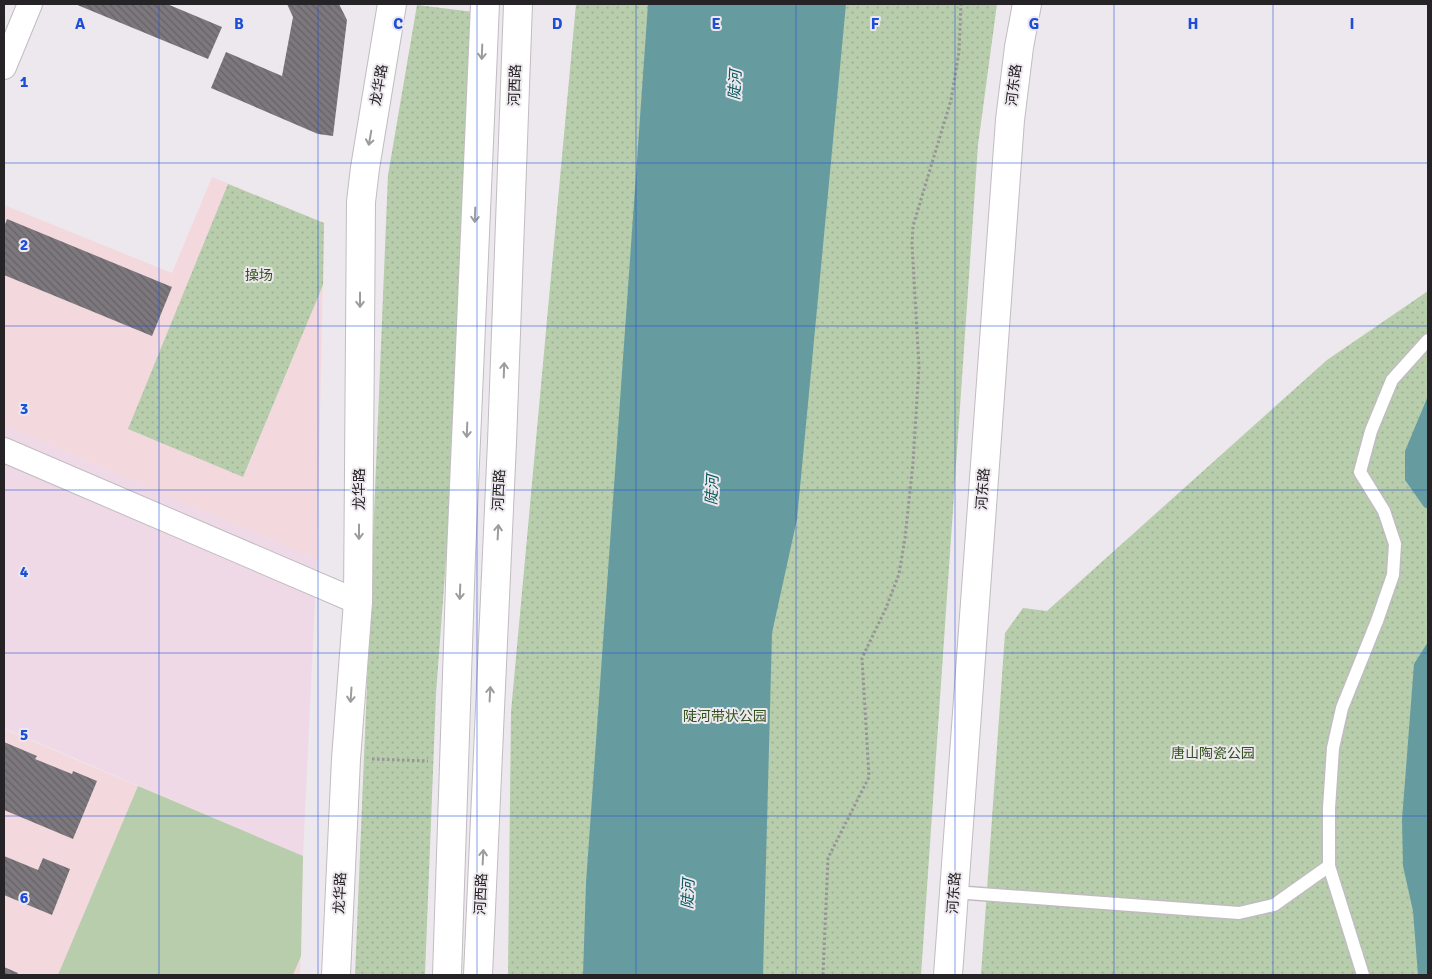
<svg xmlns="http://www.w3.org/2000/svg" width="1432" height="979" font-family="Signika,'Noto Sans SC',sans-serif">
<style>
.commercial{fill:#efd9e7}
.education{fill:#f3d9dd}
.green{fill:#b7cdac}
.park{fill:url(#park-dots)}
.water{fill:#669ca0}
.building{fill:url(#building-back-hatch)}
.lines{fill:none;stroke-linecap:round;stroke-linejoin:round}
.lane-casing{stroke:#c1bcc1;stroke-width:15}
.street-casing{stroke:#c1bcc1;stroke-width:26}
.secondary-casing{stroke:#c1bcc1;stroke-width:30}
.path{stroke:#989498;stroke-width:3;stroke-dasharray:2.5 2.5;stroke-linecap:butt}
.lane{stroke:#fff;stroke-width:12}
.street{stroke:#fff;stroke-width:24}
.secondary{stroke:#fff;stroke-width:28}
.oneway{stroke:#9d9c9d}
.grid{fill:none;stroke:#1d4ed8;stroke-width:1;stroke-opacity:0.55}
.labels{text-anchor:middle;dominant-baseline:central;stroke-width:4;stroke-linejoin:round;paint-order:stroke}
.street-label{font-size:14px;fill:#252325;stroke:#ede8ed}
.park-label{font-size:14px;fill:#32521d;stroke:#ede8ed}
.water-label{font-size:15px;font-style:italic;fill:#02585c;stroke:#ede8ed}
.grid-label{font-size:16px;text-anchor:middle;font-weight:bold;fill:#1d4ed8;stroke:#ede8ed;stroke-width:4;stroke-linejoin:round;paint-order:stroke}
</style>
<defs>
<pattern id="park-dots" width="8" height="8" patternUnits="userSpaceOnUse" patternTransform="scale(1.25)"><rect width="8" height="8" fill="#b7cdac"/><path d="M2 2h.1M6 6h.1" fill="none" stroke="#9db094" stroke-width="1.8" stroke-linecap="round"/></pattern>
<pattern id="building-back-hatch" width="6" height="6" patternUnits="userSpaceOnUse" patternTransform="scale(1.25)"><rect width="6" height="6" fill="#7d787d"/><path d="M-1 5l2 2M0 0l6 6M5-1l2 2" fill="none" stroke="#666266"/></pattern>
</defs>
<rect width="100%" height="100%" fill="#ede8ed"/>
<!-- commercial -->
<path class="commercial" d="M4,425L317,559L303,856L4,728Z"/>
<!-- education -->
<g class="education">
<path d="M212,177L324,223L317,559L4,425V205L172,273Z"/>
<path d="M4,729L303,856L300,975H4Z"/>
</g>
<!-- green -->
<path class="green" d="M138,786L303,856L301,956L293,975H58Z"/>
<!-- park -->
<g class="park">
<path d="M576,4H997L978,145L921,975H508L511,712Z"/>
<path d="M417,5L474,12L486,23L436,694L425,975H355L388,175Z"/>
<path d="M228,184L324,223L323,285L243,477L128,429Z"/>
<path d="M1428,291V975H981L1005,633L1023,608L1047,611L1327,360Z"/>
</g>
<!-- water -->
<g class="water">
<path d="M648,4H846L797,519L772,633L763,975H583L586,883Z"/>
<path d="M1428,396V509L1424,507L1405,480V451Z"/>
<path d="M1428,642V975H1418L1413,911L1403,866L1402,820L1414,664Z"/>
</g>
<!-- building -->
<g class="building">
<path d="M75,4H167L222,27L208,59Z"/>
<path d="M287,4H339L347,20L333,136L318,134L211,88L226,52L282,76L293,17Z"/>
<path d="M7,219L172,287L152,336L4,275V227Z"/>
<path d="M4,742L37,756L35,759L72,774L73,771L97,781L73,839L4,810Z"/>
<path d="M4,856L38,870L43,858L70,869L52,915L4,895Z"/>
<path d="M4,967L18,973L17,975H4Z"/>
</g>
<g class="lines">
<!-- lane casing -->
<g class="lane-casing">
<g id="lane">
<path d="M954,892L1239,913L1274,905L1329,866"/>
<path d="M1363,975L1329,866V808L1333,748L1342,708L1377,621L1393,575L1395,544L1384,511L1360,472L1371,431L1392,380L1428,340"/>
</g>
</g>
<!-- street casing -->
<g class="street-casing">
<g id="street">
<path d="M4,67L30,4"/>
<path d="M4,450L358,602"/>
</g>
</g>
<!-- secondary casing -->
<g class="secondary-casing">
<g id="secondary">
<path d="M336,975L346,759L358,602L361,202L365,168L392,4"/>
<path d="M447,975L461,555L485,4"/>
<path d="M478,975L502,442L518,4"/>
<path d="M948,975L1010,120L1019,47L1027,4"/>
</g>
</g>
<!-- path -->
<g class="path">
<path d="M372,759L428,761"/>
<path d="M823,975L828,858L869,777L862,658L886,608L899,574L905,538L913,463L919,367L912,244L913,226L951,100L959,52L961,4"/>
</g>
<!-- lane -->
<use href="#lane" class="lane"/>
<!-- street -->
<use href="#street" class="street"/>
<!-- secondary -->
<use href="#secondary" class="secondary"/>
</g>
<!-- one-way arrows -->
<defs><path id="oneway-shaft" d="M-6 0H5M1.5-3L5.5 0L1.5 3" fill="none" stroke-width="1.6" stroke-linecap="round" stroke-linejoin="round" transform="scale(1.25)"/></defs>
<g class="oneway">
<use href="#oneway-shaft" transform="translate(482 52) rotate(92)"/>
<use href="#oneway-shaft" transform="translate(370 138) rotate(100)"/>
<use href="#oneway-shaft" transform="translate(475 215) rotate(92)"/>
<use href="#oneway-shaft" transform="translate(360 300) rotate(90)"/>
<use href="#oneway-shaft" transform="translate(504 370) rotate(-88)"/>
<use href="#oneway-shaft" transform="translate(467 430) rotate(92)"/>
<use href="#oneway-shaft" transform="translate(359 532) rotate(90)"/>
<use href="#oneway-shaft" transform="translate(498 532) rotate(-87)"/>
<use href="#oneway-shaft" transform="translate(460 592) rotate(92)"/>
<use href="#oneway-shaft" transform="translate(490 694) rotate(-87)"/>
<use href="#oneway-shaft" transform="translate(351 695) rotate(94)"/>
<use href="#oneway-shaft" transform="translate(483 857) rotate(-87)"/>
</g>
<!-- grid -->
<path class="grid" d="M159,4V975M318,4V975M477,4V975M636,4V975M796,4V975M955,4V975M1114,4V975M1273,4V975M4,163H1428M4,326H1428M4,490H1428M4,653H1428M4,816H1428"/>
<g class="labels">
<!-- street labels -->
<g class="street-label">
<text transform="translate(379 85) rotate(-80)">龙华路</text>
<text transform="translate(515 85) rotate(-88)">河西路</text>
<text transform="translate(1014 85) rotate(-83)">河东路</text>
<text transform="translate(359 489) rotate(-90)">龙华路</text>
<text transform="translate(983 489) rotate(-86)">河东路</text>
<text transform="translate(499 490) rotate(-87)">河西路</text>
<text transform="translate(340 893) rotate(-87)">龙华路</text>
<text transform="translate(954 893) rotate(-86)">河东路</text>
<text transform="translate(481 894) rotate(-87)">河西路</text>
</g>
<!-- park labels -->
<g class="park-label">
<text x="259" y="275">操场</text>
<text x="725" y="716">陡河带状公园</text>
<text x="1213" y="753">唐山陶瓷公园</text>
</g>
<!-- water labels -->
<g class="water-label">
<text transform="translate(735 85) rotate(-87)">陡河</text>
<text transform="translate(712 490) rotate(-87)">陡河</text>
<text transform="translate(688 894) rotate(-87)">陡河</text>
</g>
</g>
<g class="grid-label">
<text x="80" y="29">A</text>
<text x="239" y="29">B</text>
<text x="398" y="29">C</text>
<text x="557" y="29">D</text>
<text x="716" y="29">E</text>
<text x="875" y="29">F</text>
<text x="1034" y="29">G</text>
<text x="1193" y="29">H</text>
<text x="1352" y="29">I</text>
<text x="24" y="87">1</text>
<text x="24" y="250">2</text>
<text x="24" y="414">3</text>
<text x="24" y="577">4</text>
<text x="24" y="740">5</text>
<text x="24" y="903">6</text>
</g>
<!-- border -->
<rect width="1432" height="979" fill="none" stroke="#252325" stroke-width="10"/>
</svg>
